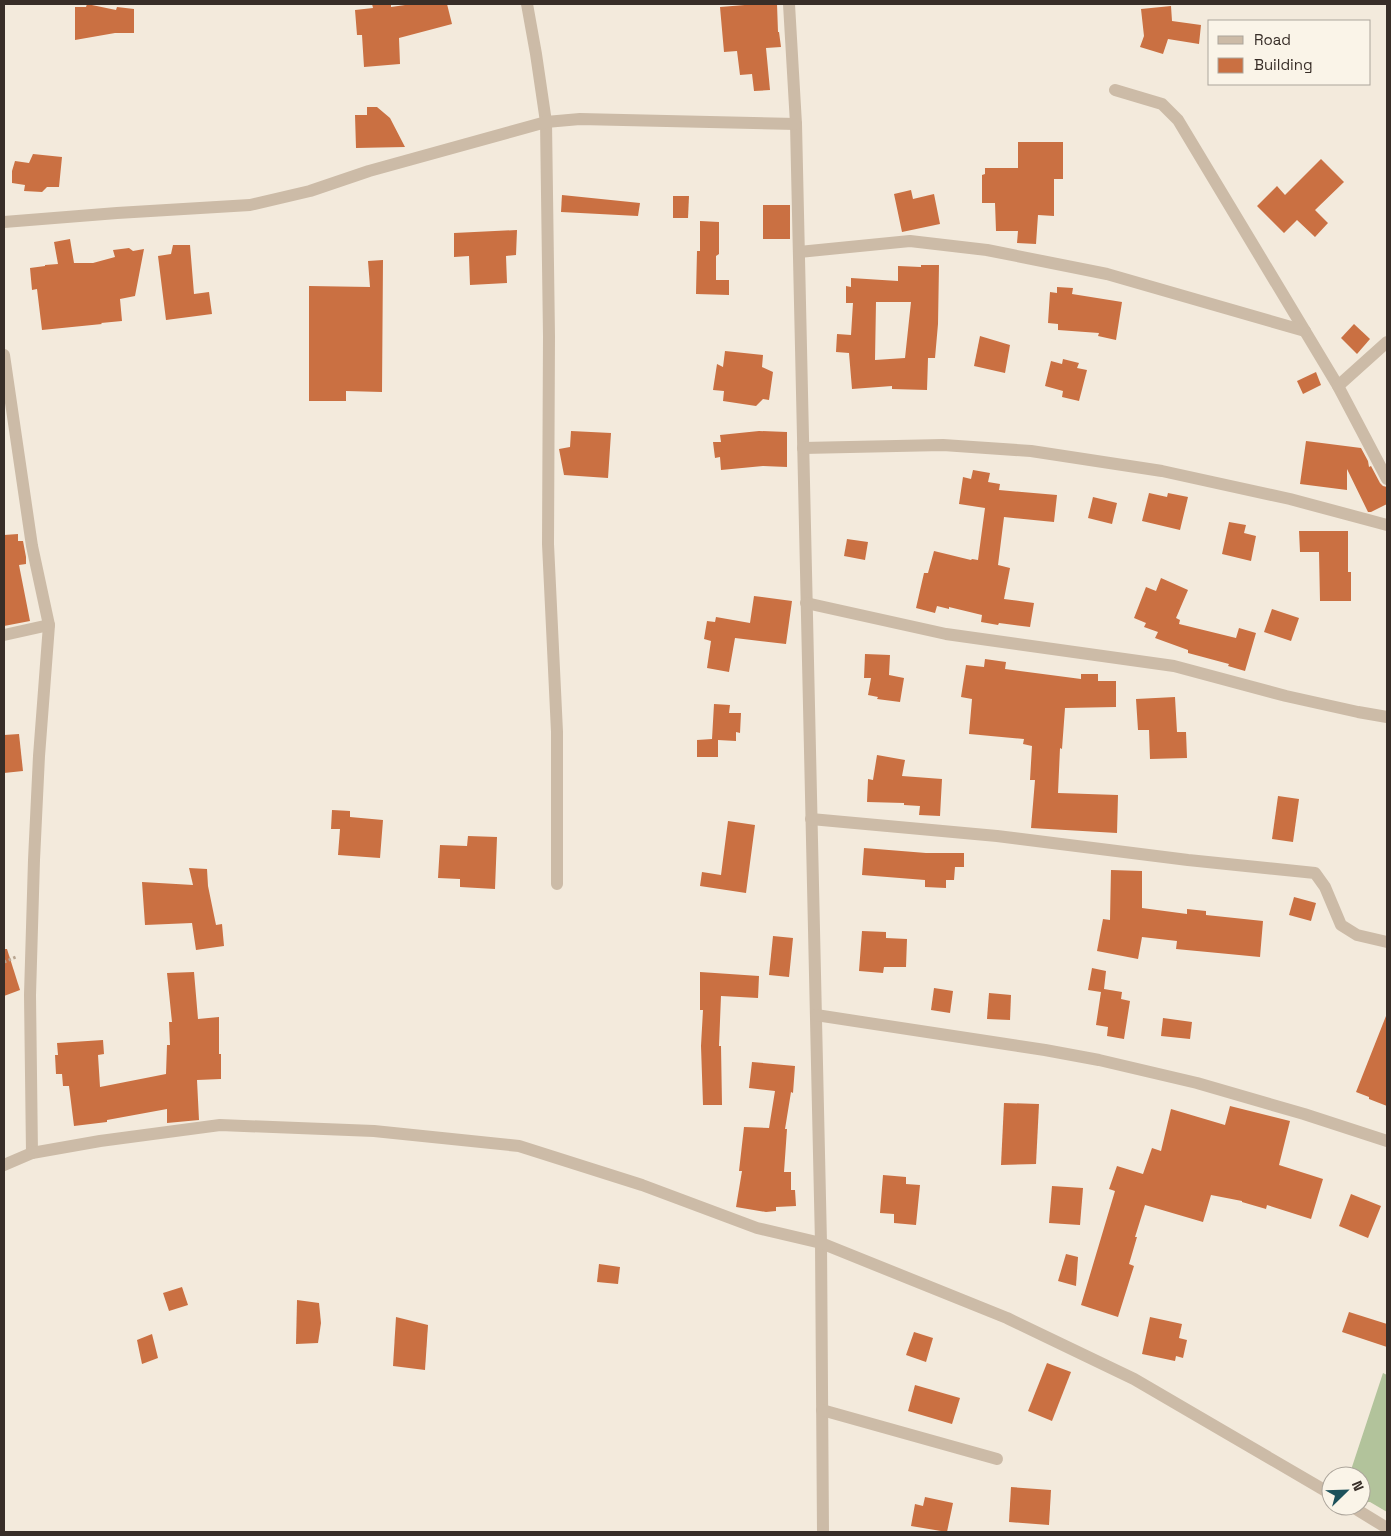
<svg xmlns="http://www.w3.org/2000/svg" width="1391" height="1536" font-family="'Space Grotesk',sans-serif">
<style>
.green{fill:#b2c39b}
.building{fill:#ca7042;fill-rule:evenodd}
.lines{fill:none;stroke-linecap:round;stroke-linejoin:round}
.path{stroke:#b8a591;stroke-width:3;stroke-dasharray:2.5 2.5;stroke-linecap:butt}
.minor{stroke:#ccbba7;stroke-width:12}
</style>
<rect width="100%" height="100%" fill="#f3eadc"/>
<!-- green -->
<path class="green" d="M1383,1373L1387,1375V1512L1370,1502H1361V1476H1349Z"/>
<!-- building -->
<g class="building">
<path d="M87,4L116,10L117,7L134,9V33H115L75,40V7H86Z"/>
<path d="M372,4H391V7L412,4H447L452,24L399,38L400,64L364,67L362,35H357L355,10L373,8Z"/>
<path d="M757,4H777L778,32H779L781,47L766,48L770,90L754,91L752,74L740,75L737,51L724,52L720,7Z"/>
<path d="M1171,6L1172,21L1201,25L1199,44L1168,39L1163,54L1140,47L1144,36L1141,9Z"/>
<path d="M367,107H377L390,118L405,147L356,148L355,115H367Z"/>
<path d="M1018,142H1063V179H1054V216L1038,215L1036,244L1017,243L1018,231H996L995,203H982V175L985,174V168H1018Z"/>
<path d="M33,154L62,157L59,187H47L42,192L24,191L25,185L12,183V171L15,161L29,163Z"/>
<path d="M1321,159L1344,182L1315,210L1328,223L1315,237L1297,220L1284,233L1257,206L1277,186L1285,195Z"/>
<path d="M911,190L913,199L934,194L940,224L902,232L894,194Z"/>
<path d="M562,195L640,203L638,216L561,212Z"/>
<path d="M673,196H689L688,218H673Z"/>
<rect x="763" y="205" width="27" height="34"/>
<path d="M700,221L719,222V254L716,256V280H729V295L696,294L697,251H700Z"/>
<path d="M517,230L516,255L506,256L507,283L470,285L469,256L454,257V233Z"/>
<path d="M70,239L74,263H93L115,257L113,250L129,248L133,251L144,249L135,296L120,299L122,321L101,323L102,324L42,330L37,289L32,290L30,268L45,266V265L58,264L54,242Z"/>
<path d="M173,245H190L194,294L209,292L212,314L166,320L158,256L171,254Z"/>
<path d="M383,260L382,392L346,391V401H309V286L370,287L368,261Z"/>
<path d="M921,265H939L938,324L935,358H928L927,390L892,389V386L852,389L849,353L836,352L837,334L851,335L853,303H846V286L851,287V278L898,281V266L921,267ZM876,302H911L905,358L875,360Z"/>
<path d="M1057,287L1073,288L1072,294L1122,302L1116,340L1098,336L1099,333L1058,330V324L1048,323L1050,292L1057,293Z"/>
<path d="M1354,324L1370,339L1357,354L1341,338Z"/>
<path d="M980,336L1010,345L1005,373L974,366Z"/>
<path d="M725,351L763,355L762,367L773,372L769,400L763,399L756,406L723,401L724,391L713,390L717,364L723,367Z"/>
<path d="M1063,359L1079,363L1077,368L1087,370L1079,401L1062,397L1063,391L1045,386L1051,361L1062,364Z"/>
<path d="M1316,372L1321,385L1303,394L1297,381Z"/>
<path d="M571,431L611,433L608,478L564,475L559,449L570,447Z"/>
<path d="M759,431L787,432V467L763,466L721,470L720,457L715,458L713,442H721L720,435Z"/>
<path d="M1306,441L1361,448L1368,461L1369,467L1371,466L1380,483L1383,486L1387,487V504L1371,512H1368L1347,469V490L1300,484Z"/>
<path d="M973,470L990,473L988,482L1000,484L999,490L1057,495L1054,522L1004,517L998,565L1010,568L1004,599L1034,603L1030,627L999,623L998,625L981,622L982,615L949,607V609L937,606L935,613L916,608L924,573H928L934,551L971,560L972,559L978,560L985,508L959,504L963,477L971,479Z"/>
<path d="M1149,493L1167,497L1168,493L1188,497L1180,530L1142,521Z"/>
<path d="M1093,497L1117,503L1112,524L1088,518Z"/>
<path d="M1229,522L1246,525L1244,533L1256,536L1251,561L1222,554Z"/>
<path d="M1299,531H1348V572H1351V601H1320L1319,552H1300Z"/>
<path d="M18,534V541H23L26,557V564L19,565L30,621L4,626V535Z"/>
<path d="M847,539L868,542L865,560L844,556Z"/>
<path d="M1161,578L1188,590L1176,618L1180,620L1179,624L1236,638L1239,628L1256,633L1245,671L1228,666L1229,664L1188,653V650L1155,638L1158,632L1144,627L1146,623L1134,618L1146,587L1156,591Z"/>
<path d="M754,596L792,601L786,644L735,638L729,672L707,668L711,641L704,639L707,621L715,622L716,617L750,623Z"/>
<path d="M1272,609L1299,618L1291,641L1264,632Z"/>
<path d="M865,654L890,655L889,675L904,678L900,702L877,699L878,697L868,695L871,678H864Z"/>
<path d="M985,659L1006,662L1005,669L1081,679V674H1098V681H1116V707L1065,708L1062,749L1060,748L1058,793L1118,795L1117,833L1031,828L1035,780H1030L1032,746L1023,744L1024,739L969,734L972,699L961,697L966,665L984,667Z"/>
<path d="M1175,697L1177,732H1186L1187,758L1150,759L1149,730H1138L1136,699Z"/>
<path d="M714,704L730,705L729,713H741L740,733L736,732V741L718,740V757H697V740L712,739Z"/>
<path d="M19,734L23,771L4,773V735Z"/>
<path d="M877,755L905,760L902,776L942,779L940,816L919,815L920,806L904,805V803L867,802L868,779L873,780Z"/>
<path d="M1278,796L1299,799L1293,842L1272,839Z"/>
<path d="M332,810L350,811V817L383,820L380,858L338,855L340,829H331Z"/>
<path d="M728,821L755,825L746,893L700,886L702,872L721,875Z"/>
<path d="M468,836L497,837L495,889L460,887V879L438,878L440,845L467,846Z"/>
<path d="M864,848L926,853H964V867H955L954,880H946V888L925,887V880L862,875Z"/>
<path d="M189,868L207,869L208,886L216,925L222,924L224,946L196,950L192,923L145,925L142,882L193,885Z"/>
<path d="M1111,870L1142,871V908L1187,914V909L1206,911V915L1263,921L1260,957L1176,949L1177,941L1142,937L1138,959L1097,951L1103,919L1110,920Z"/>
<path d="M1294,897L1316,903L1311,921L1289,915Z"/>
<path d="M862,931L886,932V938L907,939L906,967H884L883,973L859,971Z"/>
<path d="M773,936L793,938L789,977L769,975Z"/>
<path d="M4,949H7L20,990L4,996Z"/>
<path d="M1092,968L1106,971L1104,989L1122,992L1121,999L1130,1001L1124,1039L1107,1036L1108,1027L1096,1025L1101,992L1088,990Z"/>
<path d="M194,972L198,1019L219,1017V1054H221V1079L197,1080L199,1120L167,1123V1109L107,1120V1122L74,1126L69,1086H63L62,1074H56L55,1055H58L57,1043L103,1040L104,1054L98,1055L100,1087L166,1074L167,1045H170L169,1022H172L167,973Z"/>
<path d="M700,972L759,976L758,998L721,996L719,1046H721L722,1105H703L701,1046L703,1010H700Z"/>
<path d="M934,988L953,991L950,1013L931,1010Z"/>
<path d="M989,993L1011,995L1010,1020L987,1019Z"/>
<path d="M1386,1016H1387V1106L1369,1099V1097L1356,1092Z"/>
<path d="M1163,1018L1192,1022L1190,1039L1161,1036Z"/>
<path d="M752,1062L795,1066L793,1093L791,1092L785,1129H787L784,1172H791V1190H795L796,1206L776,1207V1211L766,1212L736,1207L742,1171H739L744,1127L769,1128L775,1091L749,1088Z"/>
<path d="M1004,1103L1039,1104L1036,1164L1001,1165Z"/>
<path d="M1230,1106L1290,1121L1279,1165L1323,1179L1311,1219L1267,1205L1266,1209L1242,1202V1201L1211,1195L1203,1222L1145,1205L1135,1237H1137L1129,1264L1134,1266L1118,1317L1081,1305L1115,1191L1109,1189L1117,1166L1143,1174L1152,1148L1161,1151L1171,1109L1225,1125Z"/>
<path d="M883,1175L906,1177V1184L920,1185L916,1225L894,1223V1214L880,1213Z"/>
<path d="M1052,1186L1083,1188L1080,1225L1049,1223Z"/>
<path d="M1351,1194L1381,1206L1368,1238L1339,1226Z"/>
<path d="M1066,1254L1078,1257L1076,1286L1058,1281Z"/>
<path d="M599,1264L620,1267L618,1284L597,1282Z"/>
<path d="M182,1287L188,1305L169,1311L163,1293Z"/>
<path d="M297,1300L319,1303L321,1323L318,1343L296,1344Z"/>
<path d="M1349,1312L1387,1324V1347L1342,1332Z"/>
<path d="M396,1317L428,1325L425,1370L393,1366Z"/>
<path d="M1150,1317L1182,1324L1179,1338L1187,1340L1183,1358L1176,1356L1175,1361L1142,1354Z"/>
<path d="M914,1332L933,1338L926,1362L906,1355Z"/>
<path d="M152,1334L158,1358L142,1364L137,1340Z"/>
<path d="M1047,1363L1071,1372L1052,1421L1028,1411Z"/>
<path d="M915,1385L960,1398L952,1424L908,1411Z"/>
<path d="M1011,1487L1051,1490L1049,1525L1009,1522Z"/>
<path d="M925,1497L953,1503L947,1532L911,1526L915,1504L923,1506Z"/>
</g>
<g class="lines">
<!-- path -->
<path class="path" d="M4,962L16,957"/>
<!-- minor -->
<g class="minor">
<path d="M527,4L536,54L546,122L549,336L548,544L557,732V884"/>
<path d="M789,4L796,124L821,1243L823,1532"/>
<path d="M1115,90L1162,104L1178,120L1338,386L1387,479"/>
<path d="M4,222L117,213L250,205L310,191L369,171L546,122L580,119L796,124"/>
<path d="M799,252L910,241L987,250L1107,274L1305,331"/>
<path d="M4,355L32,546L49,625L39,756L34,860L30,995L32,1153"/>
<path d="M1338,386L1387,342"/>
<path d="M803,448L943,445L1031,451L1162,471L1290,499L1387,525"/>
<path d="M806,603L946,634L1174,666L1286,696L1358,712L1387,717"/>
<path d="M4,635L49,625"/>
<path d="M811,819L997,836L1188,860L1315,873L1325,887L1341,925L1357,935L1387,942"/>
<path d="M816,1015L1045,1050L1099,1060L1197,1083L1304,1114L1387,1141"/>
<path d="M4,1165L32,1153L100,1141L220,1125L374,1131L519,1146L642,1185L757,1228L821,1243L1007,1318L1134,1379L1331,1494"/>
<path d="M822,1410L997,1459"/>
<path d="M1351,1506L1387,1528"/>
</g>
</g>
<!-- border -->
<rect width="1391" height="1536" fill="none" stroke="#382e28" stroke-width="10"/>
<!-- legend -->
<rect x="1208" y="20" width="162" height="65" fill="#faf4e8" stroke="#aca59b"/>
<rect x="1218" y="36" width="25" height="8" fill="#ccbba7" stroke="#aca59b"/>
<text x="1254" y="45" font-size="15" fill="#382e28">Road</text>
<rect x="1218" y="58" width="25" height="15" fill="#ca7042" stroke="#aca59b"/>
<text x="1254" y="70" font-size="15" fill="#382e28">Building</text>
<!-- north arrow -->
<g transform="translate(1346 1491) rotate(67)"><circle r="24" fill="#faf4e8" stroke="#aca59b"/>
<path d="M0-4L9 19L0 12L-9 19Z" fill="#1c515b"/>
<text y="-8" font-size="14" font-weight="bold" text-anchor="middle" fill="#382e28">N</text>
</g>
</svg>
